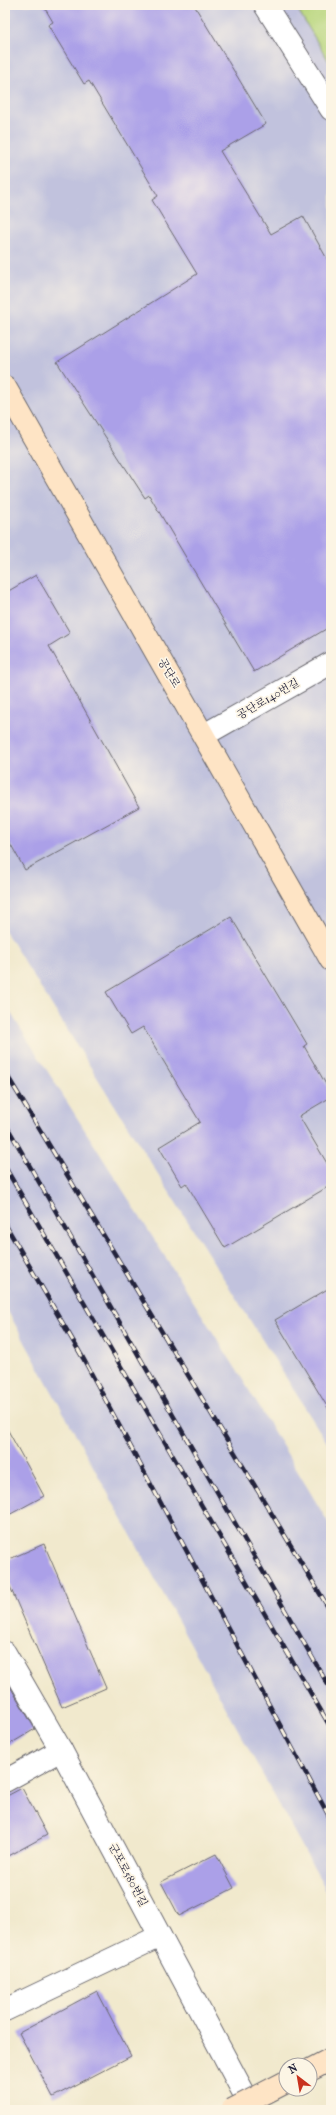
<svg xmlns="http://www.w3.org/2000/svg" width="336" height="2115" font-family="'IM FELL French Canon','Noto Serif KR',serif">
<style>
.industrial{fill:#c1c2dd}
.green{fill:#b8d67d;stroke:#6d7c5c}
.building{fill:#aba0e8}
.lines{fill:none;stroke-linecap:round;stroke-linejoin:round}
.street-casing{stroke:#6a686e;stroke-width:24}
.secondary-casing{stroke:#6a686e;stroke-width:24}
.street{stroke:#fff;stroke-width:22}
.secondary{stroke:#fee4c5;stroke-width:22}
.rail-casing{stroke:#22223b;stroke-width:4.5}
.rail{stroke:#fcf5e5;stroke-width:3;stroke-dasharray:9;stroke-linecap:butt}
.secondary-bridge-casing{stroke:#6a686e;stroke-width:24;stroke-linecap:butt}
.secondary-bridge{stroke:#fee4c5;stroke-width:22}
.labels{text-anchor:middle;dominant-baseline:central;stroke-width:3.5;stroke-linejoin:round;paint-order:stroke}
.street-label{font-size:11px;fill:#22223b;stroke:#fcf5e5}
</style>
<rect width="100%" height="100%" fill="#fcf5e5"/>
<filter id="ink" filterUnits="userSpaceOnUse"><feTurbulence type="fractalNoise" baseFrequency=".025" numOctaves="2"/><feDisplacementMap in="SourceGraphic" scale="8" xChannelSelector="R" yChannelSelector="G"/><feConvolveMatrix kernelMatrix="1 2 1 2 8 2 1 2 1" color-interpolation-filters="sRGB"/></filter>
<filter id="wash" filterUnits="userSpaceOnUse"><feTurbulence type="fractalNoise" baseFrequency=".012" numOctaves="4" result="noise"/><feDisplacementMap in="SourceGraphic" scale="16" xChannelSelector="R" yChannelSelector="G"/><feGaussianBlur stdDeviation="0.9" result="paint"/><feColorMatrix in="noise" values="0 0 0 0 0 0 0 0 0 0 0 0 0 0 0 0 0 1.4 0 .05"/><feComposite in="paint" operator="in"/></filter>
<g filter="url(#wash)">
<rect width="100%" height="100%" fill="#f1e9cd"/>
<!-- industrial -->
<g class="industrial">
<path d="M5,5H331V1449L5,931Z"/>
<path d="M5,1004L238,1372L331,1527V1899L5,1306Z"/>
</g>
<!-- green -->
<path class="green" d="M295,5H331V65Z"/>
<g id="blocks">
<!-- building -->
<g class="building">
<path d="M43,5H194L266,124L220,151L271,234L303,216L331,266V626L254,672L149,495L145,498L57,362L197,274L152,200L158,196L89,81L84,84L48,25L53,22Z"/>
<path d="M36,575L70,633L49,646L139,807L25,870L5,834V593Z"/>
<path d="M231,917L307,1044L304,1046L331,1093V1097L299,1116L331,1170V1185L225,1248L186,1183L182,1186L159,1147L200,1122L143,1027L131,1034L106,992Z"/>
<path d="M331,1287V1413L275,1320Z"/>
<path d="M5,1425L44,1496L5,1517Z"/>
<path d="M44,1544L106,1688L62,1707L5,1575V1561Z"/>
<path d="M5,1678L35,1729L5,1747Z"/>
<path d="M22,1788L47,1835L5,1858V1797Z"/>
<path d="M216,1854L234,1888L179,1916L161,1882Z"/>
<path d="M97,1991L131,2056L53,2097L19,2033Z"/>
</g>
</g>
</g>
<g filter="url(#ink)">
<use href="#blocks" fill-opacity="0" stroke="#6a686e" stroke-width="1"/>
<g class="lines">
<!-- street casing -->
<g class="street-casing">
<g id="street">
<path d="M265,5L331,109"/>
<path d="M204,735L331,663"/>
<path d="M5,1653L61,1750L247,2099"/>
<path d="M5,1781L61,1750"/>
<path d="M5,2010L160,1936"/>
</g>
</g>
<!-- secondary casing -->
<g class="secondary-casing">
<g id="secondary">
<path d="M5,387L331,960"/>
<path d="M310,2070L331,2059"/>
</g>
</g>
<!-- street -->
<use href="#street" class="street"/>
<!-- secondary -->
<use href="#secondary" class="secondary"/>
<!-- rail casing -->
<g class="rail-casing">
<g id="rail">
<path d="M5,1072L331,1612"/>
<path d="M5,1123L331,1690"/>
<path d="M5,1167L331,1728"/>
<path d="M5,1224L83,1358L331,1820"/>
</g>
</g>
<!-- rail -->
<use href="#rail" class="rail"/>
<!-- secondary-bridge casing -->
<g class="secondary-bridge-casing">
<path id="secondary-bridge" d="M232,2110L286,2082"/>
</g>
<!-- secondary-bridge -->
<use href="#secondary-bridge" class="secondary-bridge"/>
</g>
</g>
<g class="labels">
<!-- street labels -->
<g class="street-label">
<text transform="translate(169 673) rotate(60)">공단로</text>
<text transform="translate(268 699) rotate(-30)">공단로140번길</text>
<text transform="translate(128 1875) rotate(62)">군포로580번길</text>
</g>
</g>
<!-- margin -->
<rect width="336" height="2115" fill="none" stroke="#fcf5e5" stroke-width="20"/>
<!-- north arrow -->
<g transform="translate(298 2077) rotate(329)"><circle r="19" fill="#fcf5e5" stroke="#a5a1a1"/>
<path d="M0-3L7 15L0 10L-7 15Z" fill="#c8321e"/>
<text y="-6" font-size="11" font-weight="bold" text-anchor="middle" fill="#22223b">N</text>
</g>
</svg>
